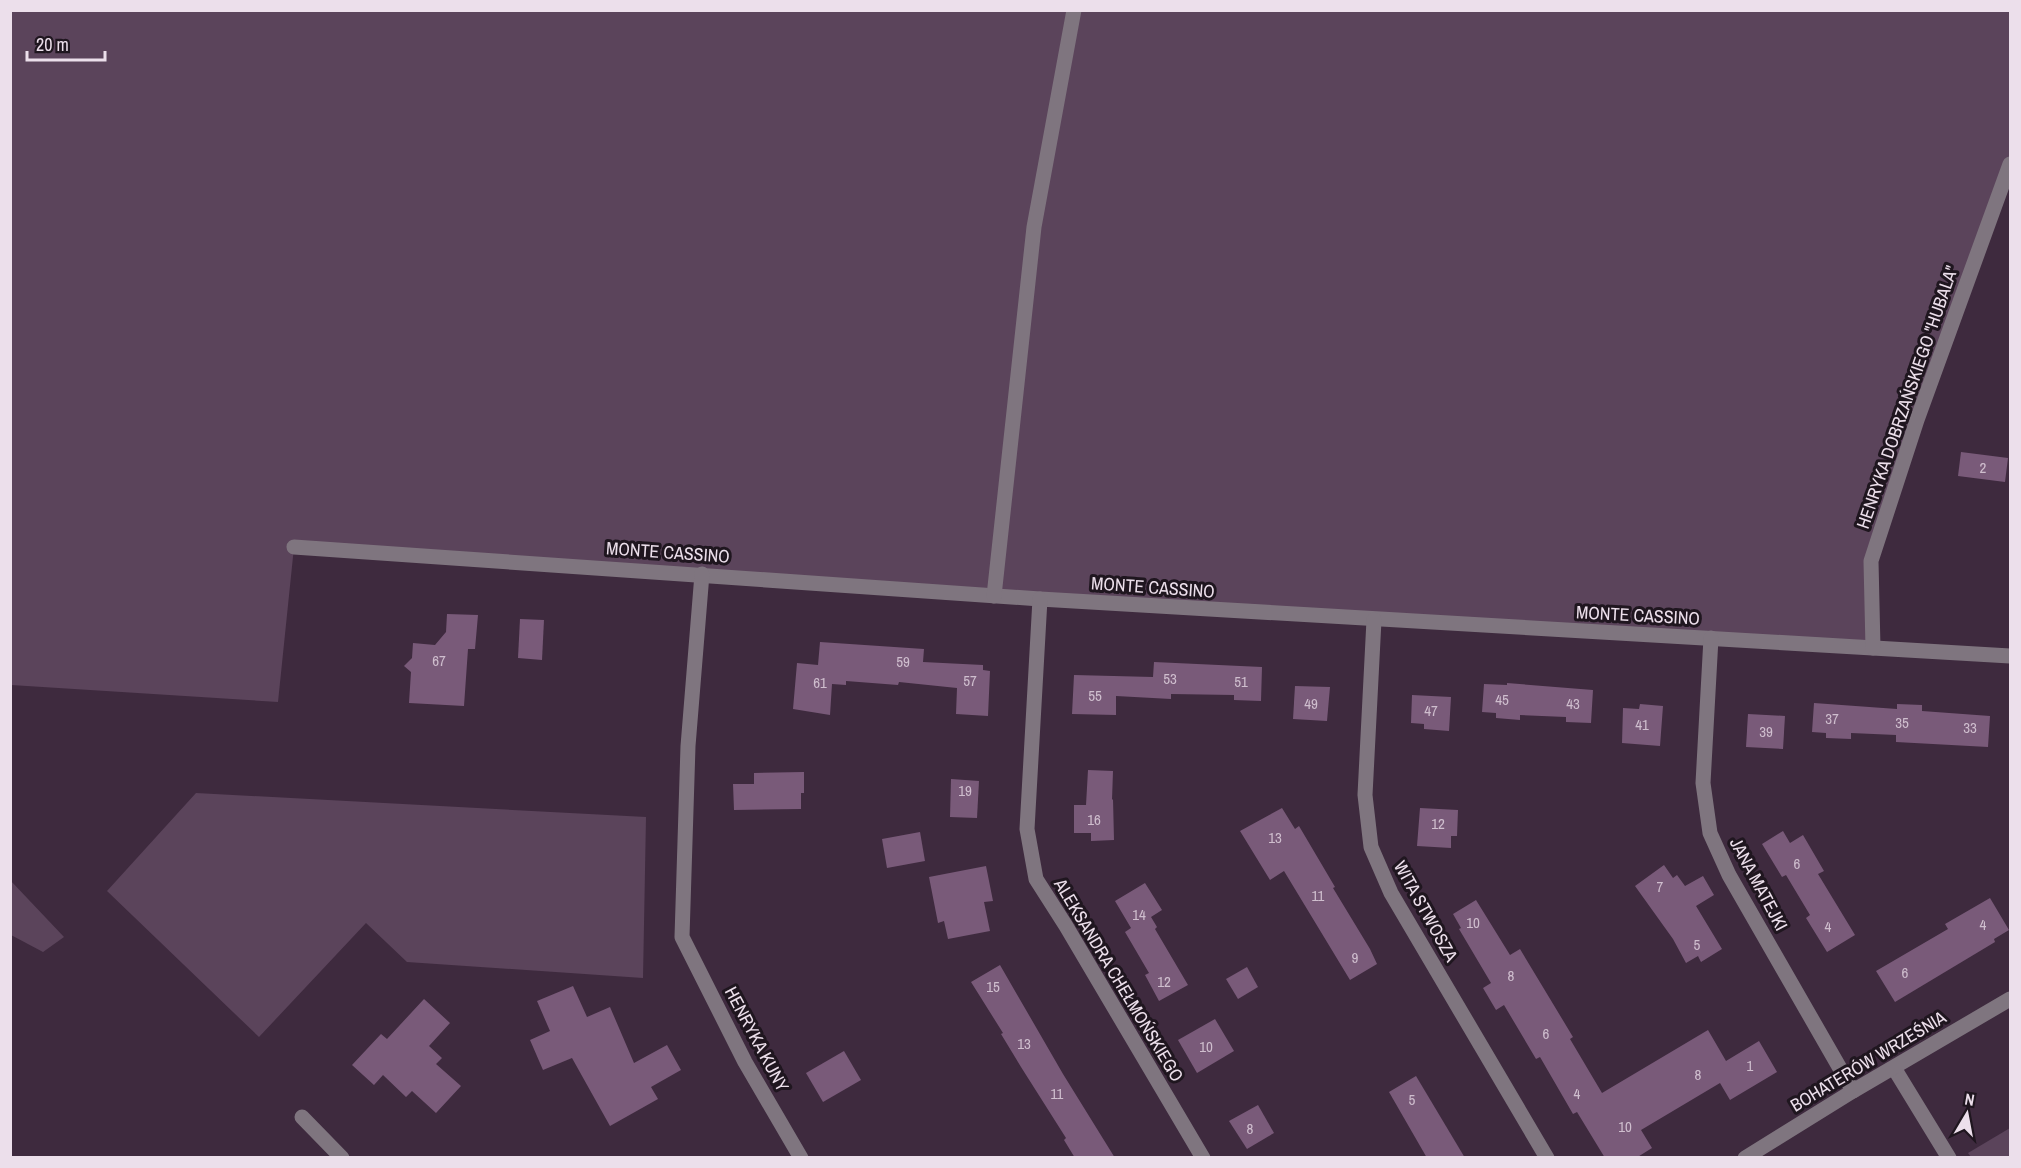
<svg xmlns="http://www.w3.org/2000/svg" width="2021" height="1168" font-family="'Archivo Narrow',sans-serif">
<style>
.green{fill:#5b445b}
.building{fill:#795a79}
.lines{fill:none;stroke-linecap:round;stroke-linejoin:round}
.minor{stroke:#7f757f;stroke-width:15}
.labels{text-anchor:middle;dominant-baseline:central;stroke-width:6;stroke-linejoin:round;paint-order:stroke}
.number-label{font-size:15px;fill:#cfbece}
.street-label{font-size:18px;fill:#ecdfeb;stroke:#1f161f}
</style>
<rect width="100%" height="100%" fill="#3e2a3e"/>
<!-- green -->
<g class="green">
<path d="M10,11H2010V164L1871,561L1873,648L294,547L278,702L11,685Z"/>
<path d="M196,793L646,817L643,978L407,962L366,923L259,1037L107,891Z"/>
<path d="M10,880L64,937L43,952L11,935Z"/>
<path d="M2010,1128V1157H1971L1968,1153Z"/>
</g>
<!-- building -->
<g class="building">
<path d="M1961,452L2008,458L2005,482L1958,476Z"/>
<path d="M447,614L478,615L475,649H468L464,706L409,703L411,672L404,666L412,658L413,643L435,645L446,632Z"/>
<path d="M520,619L544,620L542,660L518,658Z"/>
<path d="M820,642L924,649L923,662L983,665V670L990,671L988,716L956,714L957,688L899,682L898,685L846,681V685L832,684L830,715L793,709L797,663L818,665Z"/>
<path d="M1154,662L1262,667L1261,701L1234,700V695L1171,694V699L1116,696V715L1072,714L1074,675L1153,677Z"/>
<path d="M1507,683L1593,690L1591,723L1566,722V717L1520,715V720L1496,718V713L1482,712L1484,684L1507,685Z"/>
<path d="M1295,686L1330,687L1327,721L1293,719Z"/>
<path d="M1412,695L1451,697L1449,731L1424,729V724L1411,723Z"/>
<path d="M1814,703L1897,709V704L1922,705V711L1990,716L1988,747L1896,742V735L1851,733V739L1826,738V733L1812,732Z"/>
<path d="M1640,704L1663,706L1660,746L1622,743L1623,708L1639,709Z"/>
<path d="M1748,714L1785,716L1783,749L1746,747Z"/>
<path d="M1088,770L1113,771L1112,800L1113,799L1114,840L1091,841V833H1074V805H1086Z"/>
<path d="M804,772V793H801V809L734,810L733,784H754V773Z"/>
<path d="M951,779L979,781L977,818L950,817Z"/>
<path d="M1282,808L1295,829L1299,826L1335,887L1333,888L1370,949L1377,964L1350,980L1284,871L1270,880L1240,831Z"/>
<path d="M1420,808L1458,810L1457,836H1451V848L1417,846Z"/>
<path d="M1783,831L1790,843L1803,835L1824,871L1818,874L1855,935L1827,952L1806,918L1810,915L1786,875L1782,877L1762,844Z"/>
<path d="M920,832L925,861L887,868L882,839Z"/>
<path d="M1664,865L1673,878L1677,875L1685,886L1703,876L1714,895L1696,906L1722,949L1701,962L1698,956L1686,963L1673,939L1635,886Z"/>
<path d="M986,866L993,901L984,902L990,931L948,939L944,921L938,923L929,877Z"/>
<path d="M1145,883L1162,910L1151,917L1157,927L1155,929L1188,985L1159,1001L1145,975L1149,973L1125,932L1131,928L1115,901Z"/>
<path d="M1990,898L2009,930L1994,939L1995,942L1895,1002L1876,971L1948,929L1945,924Z"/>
<path d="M1476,900L1510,955L1520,949L1573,1037L1570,1039L1602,1093L1708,1030L1726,1061L1759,1041L1777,1072L1730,1100L1720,1083L1641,1130L1652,1148L1636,1158H1605L1577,1112L1573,1114L1540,1057L1536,1059L1504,1005L1496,1010L1483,988L1491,983L1459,929L1461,928L1453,914Z"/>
<path d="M1000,965L1063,1074L1115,1158H1075L1064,1140L1066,1138L1021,1067L1001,1034L1003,1033L971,982Z"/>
<path d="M1247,967L1258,987L1238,999L1226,979Z"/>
<path d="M573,986L587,1017L610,1007L634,1063L667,1045L681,1070L651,1087L658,1099L610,1126L572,1058L543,1070L530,1040L550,1031L537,1001Z"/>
<path d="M424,999L450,1023L429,1046L442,1058L436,1064L461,1086L436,1113L412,1091L406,1097L383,1075L374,1085L352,1065L381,1034L387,1039Z"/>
<path d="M1215,1019L1234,1051L1197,1073L1178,1040Z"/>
<path d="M844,1051L861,1080L823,1102L806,1073Z"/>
<path d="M1416,1076L1465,1158H1427L1389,1092Z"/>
<path d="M1258,1105L1274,1133L1247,1149L1229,1121Z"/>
</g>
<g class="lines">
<!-- minor -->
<g class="minor">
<path d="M294,547L1040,599L2010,656"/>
<path d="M702,574L688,746L682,937L745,1062L801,1158"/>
<path d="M994,596L1034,227L1074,10"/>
<path d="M1040,599L1027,829L1036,879L1066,926L1203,1158"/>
<path d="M1374,620L1365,795L1371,847L1391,893L1547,1158"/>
<path d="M1711,638L1703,783L1710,833L1729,875L1853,1091"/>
<path d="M1873,648L1871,561L1917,420L2010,164"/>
<path d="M1894,1068L1949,1158"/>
<path d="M302,1117L342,1158"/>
<path d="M1745,1158L1853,1091L2010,999"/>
</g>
</g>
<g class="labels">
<!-- number labels -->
<g class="number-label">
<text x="1983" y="467">2</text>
<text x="439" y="660">67</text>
<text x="903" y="661">59</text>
<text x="1170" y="678">53</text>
<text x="970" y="680">57</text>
<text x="1241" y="681">51</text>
<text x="820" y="682">61</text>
<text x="1095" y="695">55</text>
<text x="1502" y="699">45</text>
<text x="1311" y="703">49</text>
<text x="1573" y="703">43</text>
<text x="1431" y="710">47</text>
<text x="1832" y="718">37</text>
<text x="1902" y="722">35</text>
<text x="1642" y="724">41</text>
<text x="1970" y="727">33</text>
<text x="1766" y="731">39</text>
<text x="965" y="790">19</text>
<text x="1094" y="819">16</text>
<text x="1438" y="823">12</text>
<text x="1275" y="837">13</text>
<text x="1797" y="863">6</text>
<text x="1660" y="886">7</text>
<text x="1318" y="895">11</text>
<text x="1139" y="914">14</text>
<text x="1473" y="922">10</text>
<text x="1983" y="924">4</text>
<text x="1828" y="926">4</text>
<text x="1697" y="944">5</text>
<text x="1355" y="957">9</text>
<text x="1905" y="972">6</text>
<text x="1511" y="975">8</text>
<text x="1164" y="981">12</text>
<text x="993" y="986">15</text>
<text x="1546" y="1033">6</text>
<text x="1024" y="1043">13</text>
<text x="1206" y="1046">10</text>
<text x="1750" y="1065">1</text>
<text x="1698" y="1074">8</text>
<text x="1057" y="1093">11</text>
<text x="1577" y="1093">4</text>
<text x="1412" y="1099">5</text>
<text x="1625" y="1126">10</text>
<text x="1250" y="1128">8</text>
</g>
<!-- street labels -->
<g class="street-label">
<text transform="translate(1907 397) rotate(-71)">HENRYKA DOBRZAŃSKIEGO "HUBALA"</text>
<text transform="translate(668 552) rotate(4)">MONTE CASSINO</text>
<text transform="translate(1153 587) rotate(4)">MONTE CASSINO</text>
<text transform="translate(1638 615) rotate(3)">MONTE CASSINO</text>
<text transform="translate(1759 884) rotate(62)">JANA MATEJKI</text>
<text transform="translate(1426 911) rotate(61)">WITA STWOSZA</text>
<text transform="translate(1119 980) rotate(59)">ALEKSANDRA CHEŁMOŃSKIEGO</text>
<text transform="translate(757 1039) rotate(62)">HENRYKA KUNY</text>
<text transform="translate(1868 1061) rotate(-31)">BOHATERÓW WRZEŚNIA</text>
</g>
</g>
<!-- border -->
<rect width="2021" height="1168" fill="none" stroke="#ecdfeb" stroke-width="24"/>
<!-- north arrow -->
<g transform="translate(1967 1114) rotate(10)" stroke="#1f161f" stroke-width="4.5" paint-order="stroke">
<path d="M0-4.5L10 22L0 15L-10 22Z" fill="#ecdfeb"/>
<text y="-9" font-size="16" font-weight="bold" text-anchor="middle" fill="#ecdfeb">N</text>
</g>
<!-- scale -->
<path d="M27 51v9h78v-9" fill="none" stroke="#ecdfeb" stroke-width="3"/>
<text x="36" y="51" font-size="18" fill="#ecdfeb" stroke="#1f161f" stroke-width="4.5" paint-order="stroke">20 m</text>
</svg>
